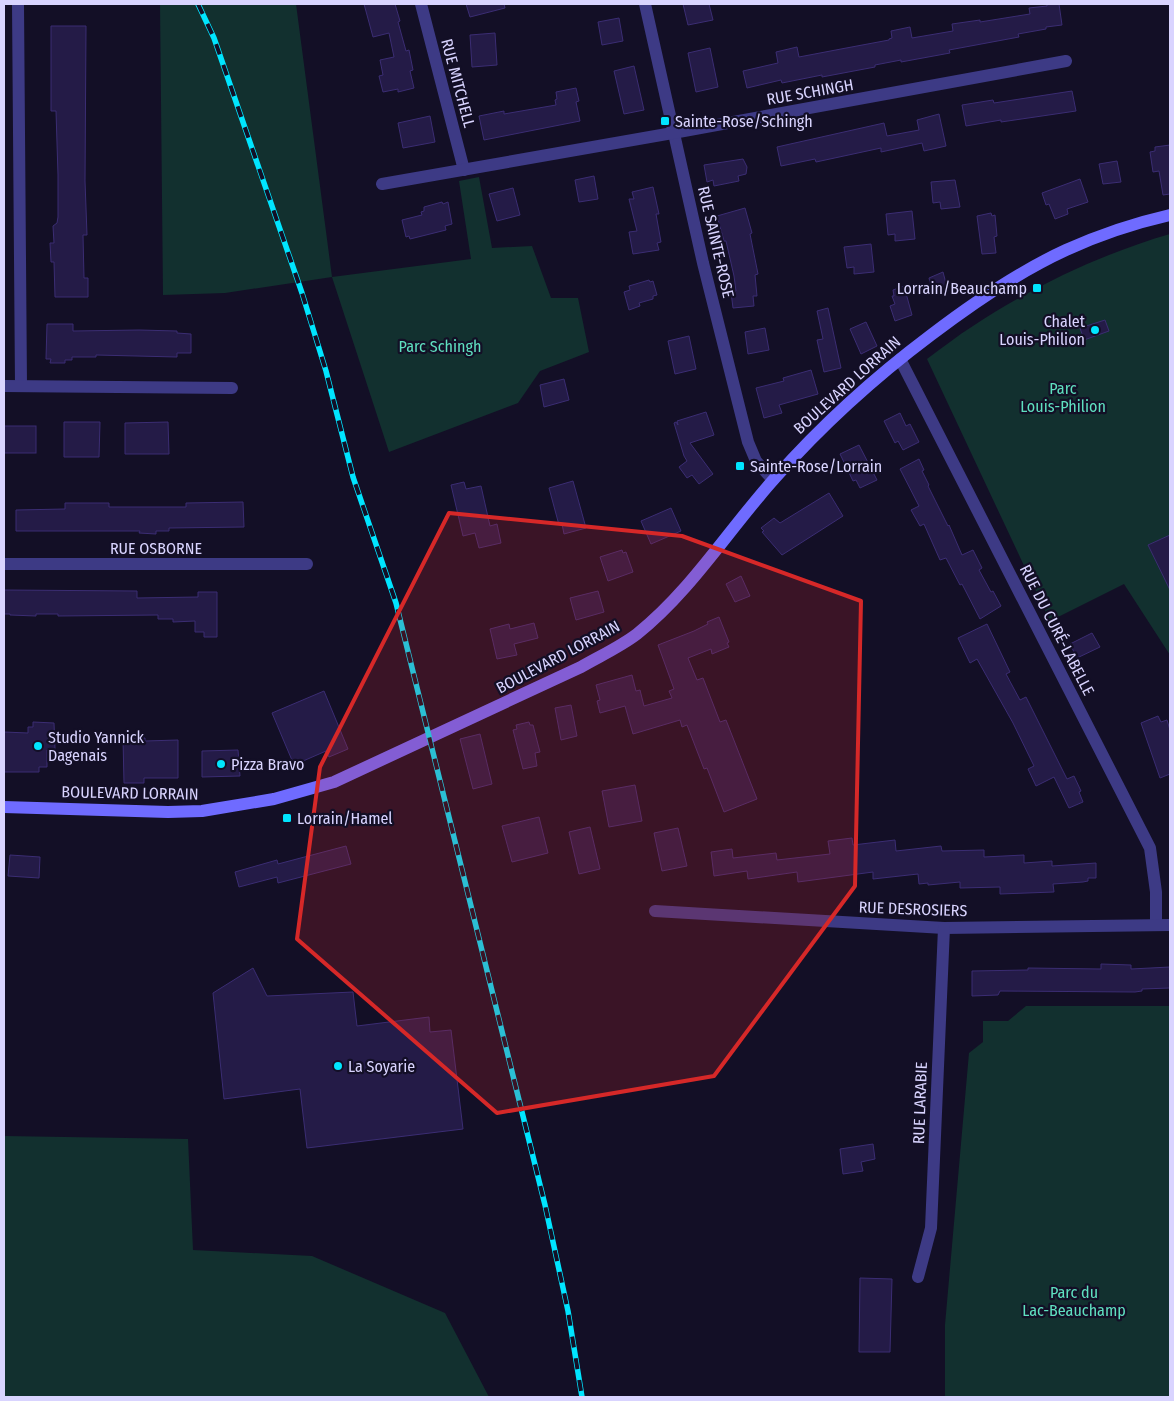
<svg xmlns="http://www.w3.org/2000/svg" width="1174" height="1401" font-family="'Fira Sans Condensed',sans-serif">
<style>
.green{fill:#12302f}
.building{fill:#241b47;stroke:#3b2d73}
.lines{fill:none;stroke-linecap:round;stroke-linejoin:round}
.street{stroke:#3d3a85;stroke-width:12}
.secondary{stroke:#6f6bff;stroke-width:12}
.rail-casing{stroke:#00e5ff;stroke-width:5.5}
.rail{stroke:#130f26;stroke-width:4;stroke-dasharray:11;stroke-linecap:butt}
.marked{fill:#d62828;fill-opacity:0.2;stroke:#d62828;stroke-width:4;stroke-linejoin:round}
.poi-dot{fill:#00e5ff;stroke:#130f26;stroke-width:2}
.labels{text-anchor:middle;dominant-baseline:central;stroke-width:4.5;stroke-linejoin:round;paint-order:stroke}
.street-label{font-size:16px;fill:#d9d4ff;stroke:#130f26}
.poi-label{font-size:16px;fill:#d9d4ff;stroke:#130f26;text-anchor:start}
.park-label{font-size:16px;fill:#5fe0c0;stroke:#130f26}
</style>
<rect width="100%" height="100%" fill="#130f26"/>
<!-- green -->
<g class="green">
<path d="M160,4H296L332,277L471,259L459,181L479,177L492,248L532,246L551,298H578L589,352L540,371L518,403L389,452L332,277L225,293L163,295Z"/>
<path d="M1170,234V655L1124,584L1050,621L927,359C942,348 957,336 973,326C1034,286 1101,254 1170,234Z"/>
<path d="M1026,1006H1170V1397H945V1325L969,1053L983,1042V1021H1008Z"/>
<path d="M4,1136L188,1139L193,1250L312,1256L445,1313L489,1397H4Z"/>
</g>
<!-- building -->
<g class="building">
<path d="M364,4H395L400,21L398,22L406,51L409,50L413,70L410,71L414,88L398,92V89L383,92L379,76L383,75L380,60L394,57L389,33L373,37Z"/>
<path d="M466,4H504L505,8L470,17Z"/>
<path d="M683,4H709L713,20L688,25Z"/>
<path d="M1047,4H1059L1062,25L1046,27V29L1018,34L1019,37L949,50L950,53L901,62V60L875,65V67L822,77V75L782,83L781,80L747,88L743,71L778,63L776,52L797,47L799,57L841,49L889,40V39L892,38L891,31L910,27L912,38L953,31L952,24L980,20V22L1030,14L1029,8L1047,6Z"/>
<path d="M619,18L623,41L602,45L598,22Z"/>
<path d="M51,26H86L85,181L87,235H83L84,278H88V297H55L54,262H51L50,243H54L53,226L57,223L58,217V175L56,111H51Z"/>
<path d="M495,33L497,65L472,67L470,35Z"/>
<path d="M710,48L718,87L696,92L688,53Z"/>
<path d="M634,66L644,110L624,114L614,71Z"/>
<path d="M576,88L579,101L576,102L580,121L484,140L479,116L504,111V114L556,105L555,100L557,99L556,92Z"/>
<path d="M1072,91L1076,111L1001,122V120L966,126L962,105L993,100L994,103Z"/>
<path d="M939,114L946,146L924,151L922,143L881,152V148L816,162L815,159L781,166L777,147L884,123L887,136L919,130L917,120Z"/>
<path d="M430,116L435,142L403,148L398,123Z"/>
<path d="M1170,145V194L1163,195L1159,171L1153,172L1150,152L1155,151V147Z"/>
<path d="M743,159L747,167L746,174L738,176L739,181L714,186L713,180L707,182L704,165Z"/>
<path d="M1117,161L1121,182L1103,184L1099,164Z"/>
<path d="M594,176L598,199L579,202L575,180Z"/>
<path d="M1080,179L1088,202L1067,209L1068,214L1055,219L1049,204L1046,205L1042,193Z"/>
<path d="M955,180L960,207L941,209L940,202L933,203L931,182Z"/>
<path d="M653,187L659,214H656L661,242L657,243L659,250L633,254L629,232L637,231L629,199H634L632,192Z"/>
<path d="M513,188L520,215L497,221L489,194Z"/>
<path d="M442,202L443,204L448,202L452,224L445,226L446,230L410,239L409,236L406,237L402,220L422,215L421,212L424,211V207Z"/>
<path d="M745,208L752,233L750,234L758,274L755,275L757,296H753L754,306L733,308L731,292L736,291L734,276L726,241H724L717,216Z"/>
<path d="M912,211L915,239L895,241V234L888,235L886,214Z"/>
<path d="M991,213L992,216L995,215L997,236L994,237L996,253L982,254L977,216Z"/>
<path d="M871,244L874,272L854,274V267L847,268L844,247Z"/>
<path d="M943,272L948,291L933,295L929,278Z"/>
<path d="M649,280L650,282L653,281L657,295L653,296V299L639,303L640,306L629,310L624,292L630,290L629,286Z"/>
<path d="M904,286L912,315L895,321L890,306L895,304L892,296H894L893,290Z"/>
<path d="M828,308L841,368L824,372L817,340L823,339L817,311Z"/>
<path d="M1105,320L1109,331L1084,340L1080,328Z"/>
<path d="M866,322L877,346L861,354L850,329Z"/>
<path d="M47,324H73V331L139,330L177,331V333L191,334V353H177V357L96,355V357H72V360H65V363H50L51,359H46Z"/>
<path d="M765,328L769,350L748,354L745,332Z"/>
<path d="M689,336L696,369L675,374L668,341Z"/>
<path d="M811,370L818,394L779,405L782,413L764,418L756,388L784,381L783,378Z"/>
<path d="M564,379L569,400L544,407L540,385Z"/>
<path d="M706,412L714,435L690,443L713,474L699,484L692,475L687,478L679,467L687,461L684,456L674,423L676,422L678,425L677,421Z"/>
<path d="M900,413L906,426L910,424L919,442L903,450L898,441L895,443L884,421Z"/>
<path d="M64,422H100L99,457H64Z"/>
<path d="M168,422L169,454H125V423Z"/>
<rect x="4" y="426" width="32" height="27"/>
<path d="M859,445L877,480L860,488L856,480L853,481L840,454Z"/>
<path d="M919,459L924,470L922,471L929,485L928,486L948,526L949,525L962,555L973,550L982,568L979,570L991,592L993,591L1001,606L980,619L962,584L960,585L946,558L940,560L924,524L920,526L911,510L919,506L900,469Z"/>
<path d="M573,481L586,528L564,534L562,524L559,525L549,488Z"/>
<path d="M464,482L466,489L481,486L490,526L497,524L501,543L479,548L475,533L463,536L451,485Z"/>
<path d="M829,493L843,516L782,555L762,532L764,531L761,528L774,518L780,523Z"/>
<path d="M243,502L244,527L169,528V531H156V534L139,533L140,531H16V510L65,509V503H109V507H186V503Z"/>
<path d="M671,508L681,531L651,544L641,521Z"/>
<path d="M1170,535V590L1148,545Z"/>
<path d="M622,550L623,553L626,552L633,572L608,581L600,557Z"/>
<path d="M741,576L750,596L735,602L726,584Z"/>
<path d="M4,590L137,591V598L198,597V592H217V637H204V632H195V621L173,622V619H158V615L58,616V614H36V616L10,615V614H4Z"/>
<path d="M598,591L604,612L576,620L570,598Z"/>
<path d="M719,617L729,642L727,643L729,647L712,654L711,649L688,658L697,680L703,678L720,722L726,720L757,799L724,812L707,768L704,769L687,725L682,727L680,720L633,734L625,706L600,713L597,701L600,700L596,685L632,675L636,691L640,690L644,706L672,698L669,691L674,689L658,645L694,631L708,624L707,622Z"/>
<path d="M534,623L538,638L514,644L517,655L497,659L490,629L509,624L510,629Z"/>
<path d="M987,624L1010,672L1006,674L1020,700L1026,697L1067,779L1074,776L1081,791L1079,792L1083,802L1069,808L1054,777L1036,786L1028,769L1034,766L1013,723L977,659L970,663L958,638Z"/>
<path d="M1092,633L1100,647L1077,658L1070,644Z"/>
<path d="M324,691L348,749L329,757L326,751L294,765L272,713Z"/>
<path d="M571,705L577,736L561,740L555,708Z"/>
<path d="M1158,716L1161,722L1167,720L1170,730V774L1160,778L1141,723Z"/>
<path d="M33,722L54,723L55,749L47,750V767H39V772H4V732L28,733V727H33Z"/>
<path d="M529,722L530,725H533L540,752L535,753L537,766L523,769L513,730L517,729L516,725Z"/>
<path d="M480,734L492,784L473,789L460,739Z"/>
<path d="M123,738H145V741L178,740V778H144V783H124Z"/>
<path d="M238,750L240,776L202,777V751Z"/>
<path d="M635,785L642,821L609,827L602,791Z"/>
<path d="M539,817L548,853L512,862L502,826Z"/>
<path d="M590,827L600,869L579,874L569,832Z"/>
<path d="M678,828L687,866L662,871L654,833Z"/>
<path d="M852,838L853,845L895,840L896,851L941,846L942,851L984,850V857L1024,855V863L1052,861V866L1096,863V878H1088V881L1083,882L1053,884L1054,892L1000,894V887L960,888V882L928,885V883L919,884L918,874L873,879V872L798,882L797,872L748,879L747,871L714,876L711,852L732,849L733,858L776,853L777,860L830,854L828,841Z"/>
<path d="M346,846L351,864L278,883L277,877L239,887L235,872L277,860L278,864Z"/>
<path d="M10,855L40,857L39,878L8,876Z"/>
<path d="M1101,964L1131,965V969L1170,967V988L1142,989V991L1135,992L1000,991L998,995L972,996V971L1028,970V968L1101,969Z"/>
<path d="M253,968L267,996L353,992L357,1026L429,1017L430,1032L451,1030L463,1129L307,1148L300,1089L224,1099L213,993Z"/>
<path d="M873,1144L875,1159L861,1162L863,1171L843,1174L840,1149Z"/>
<path d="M860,1278L892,1279L890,1352H859Z"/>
</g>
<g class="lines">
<!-- street -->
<g class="street">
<path d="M18,4L21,386"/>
<path d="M421,4L464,170"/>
<path d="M645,4L703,263L748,442L756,461L773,480"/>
<path d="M382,184L684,131L1066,61"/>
<path d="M900,359L1150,848L1156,892V925"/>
<path d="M4,386L232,388"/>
<path d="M4,564H307"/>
<path d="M655,911L944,928L1170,925"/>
<path d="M918,1277L931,1228L944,928"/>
</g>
<!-- secondary -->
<path class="secondary" d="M4,807L168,812L202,811L274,799L334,782L581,667C600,656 620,647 637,634C691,591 729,529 775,478C822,425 875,377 931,335C973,303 1018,272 1066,250C1099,235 1135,223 1170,215"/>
<!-- rail casing -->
<g class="rail-casing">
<path id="rail" d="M198,4L214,38L302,293L326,371L353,477L396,603L545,1205L568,1311L582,1397"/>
</g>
<!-- rail -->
<use href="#rail" class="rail"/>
</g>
<!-- marked area -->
<path class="marked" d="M449,513L682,536L861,601L855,886L714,1076L497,1113L297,939L320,767Z"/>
<!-- markers -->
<g class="poi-dot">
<rect x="660" y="116" width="10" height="10" rx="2.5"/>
<rect x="1032" y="283" width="10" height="10" rx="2.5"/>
<circle cx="1095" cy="330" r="5"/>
<rect x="735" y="461" width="10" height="10" rx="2.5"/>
<circle cx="38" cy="746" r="5"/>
<circle cx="221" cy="764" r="5"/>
<rect x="282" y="813" width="10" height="10" rx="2.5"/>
<circle cx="338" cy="1066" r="5"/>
</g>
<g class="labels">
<!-- street labels -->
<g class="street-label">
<text transform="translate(458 83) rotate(75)">RUE MITCHELL</text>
<text transform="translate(810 92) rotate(-10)">RUE SCHINGH</text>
<text transform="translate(716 242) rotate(77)">RUE SAINTE-ROSE</text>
<text transform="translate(847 385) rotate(-42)">BOULEVARD LORRAIN</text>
<text x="156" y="548">RUE OSBORNE</text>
<text transform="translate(1057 630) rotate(63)">RUE DU CURÉ-LABELLE</text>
<text transform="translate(558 657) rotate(-28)">BOULEVARD LORRAIN</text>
<text transform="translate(130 793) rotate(1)">BOULEVARD LORRAIN</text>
<text transform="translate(913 909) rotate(2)">RUE DESROSIERS</text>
<text transform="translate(920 1103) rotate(-88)">RUE LARABIE</text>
</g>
<!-- poi labels -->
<g class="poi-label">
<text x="675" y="121">Sainte-Rose/Schingh</text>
<text x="1027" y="288" text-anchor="end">Lorrain/Beauchamp</text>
<text x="1085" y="321" text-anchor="end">Chalet<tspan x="1085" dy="18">Louis-Philion</tspan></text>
<text x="750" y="466">Sainte-Rose/Lorrain</text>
<text x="48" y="737">Studio Yannick<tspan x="48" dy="18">Dagenais</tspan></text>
<text x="231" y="764">Pizza Bravo</text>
<text x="297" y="818">Lorrain/Hamel</text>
<text x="348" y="1066">La Soyarie</text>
</g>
<!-- park labels -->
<g class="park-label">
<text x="440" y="346">Parc Schingh</text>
<text x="1063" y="388">Parc<tspan x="1063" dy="18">Louis-Philion</tspan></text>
<text x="1074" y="1292">Parc du<tspan x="1074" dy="18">Lac-Beauchamp</tspan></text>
</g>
</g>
<!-- border -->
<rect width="1174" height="1401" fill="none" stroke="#d9d4ff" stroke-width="10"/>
</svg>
